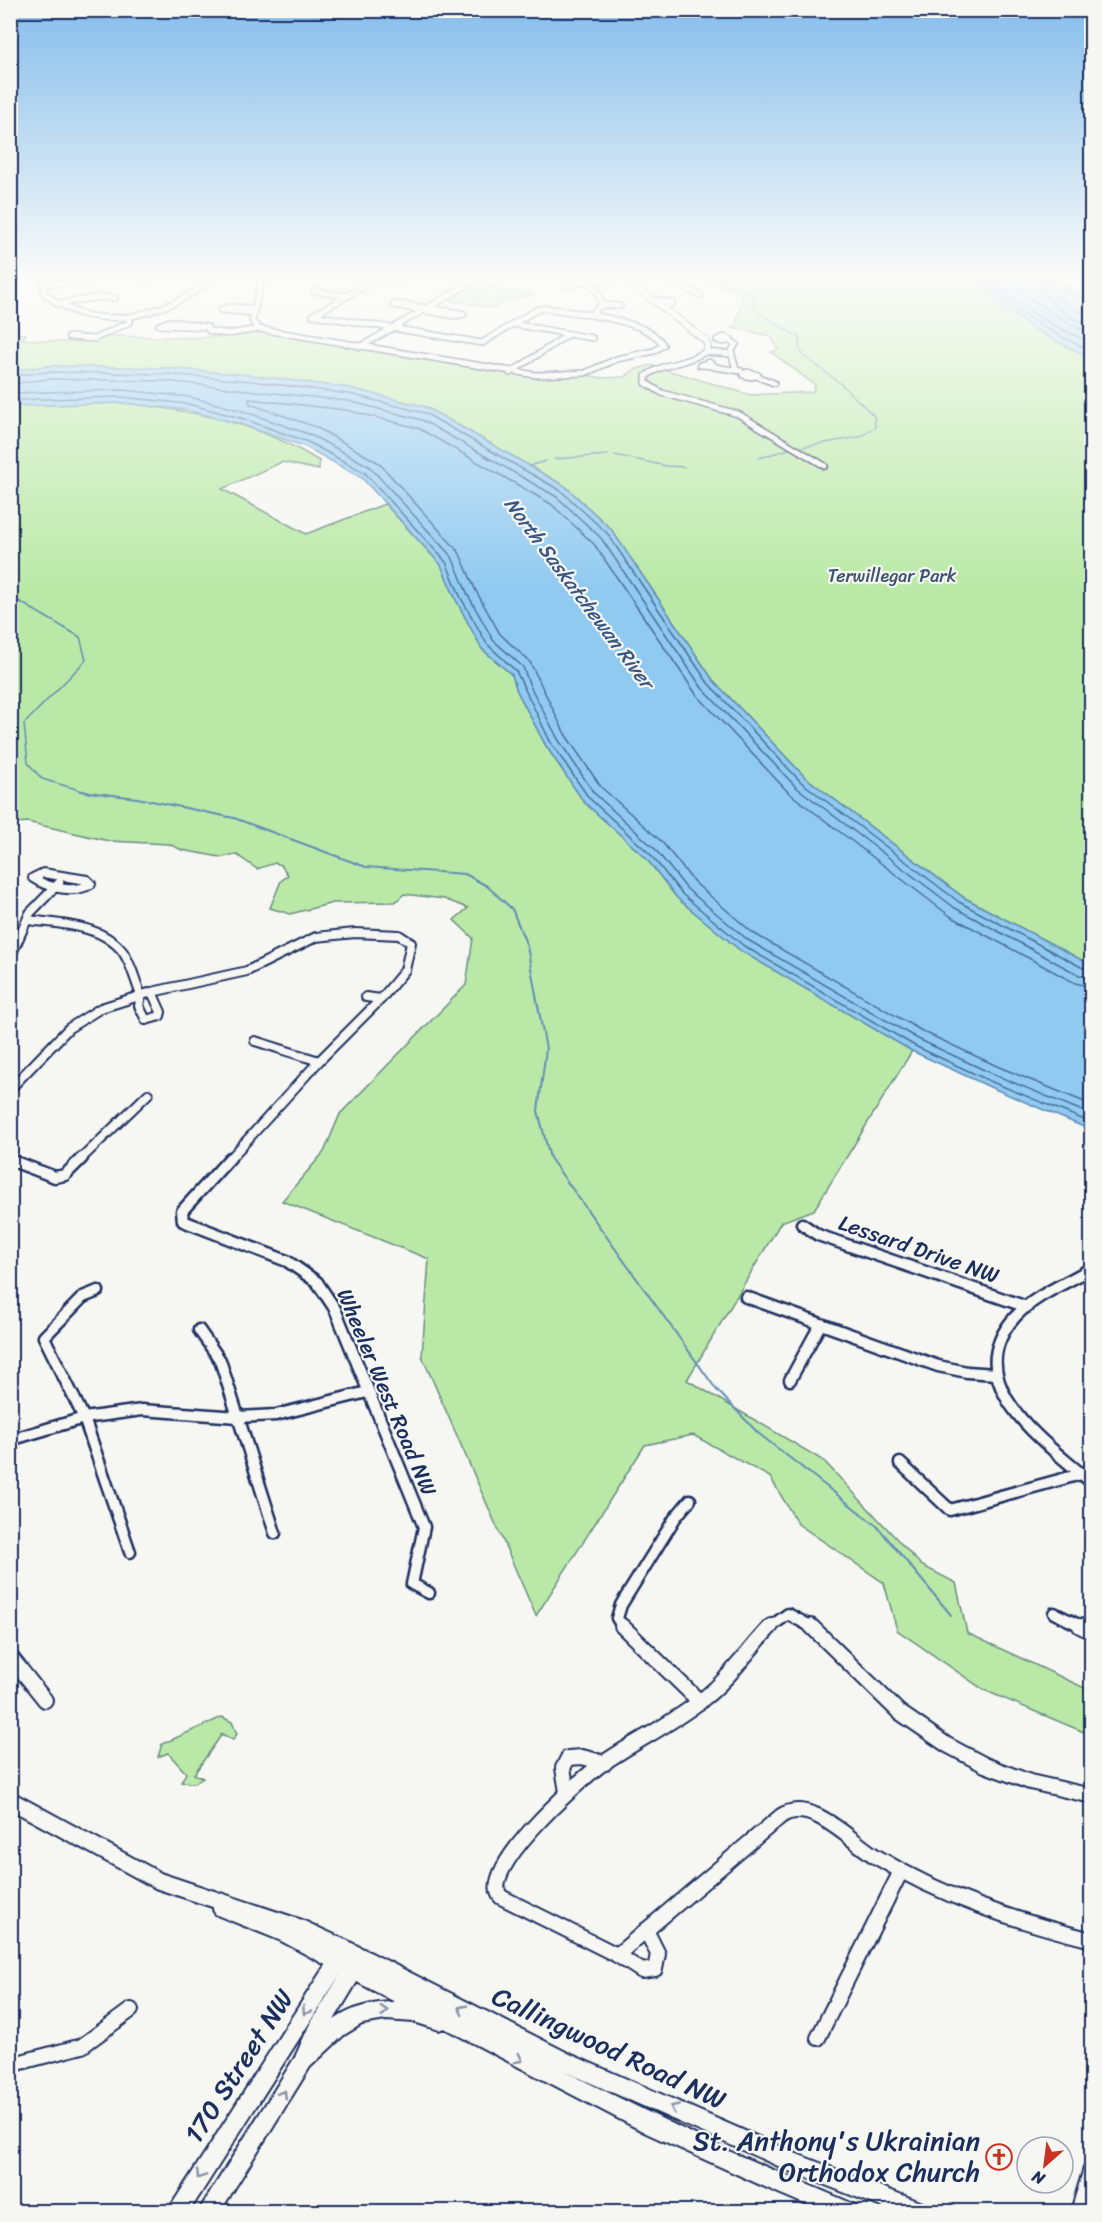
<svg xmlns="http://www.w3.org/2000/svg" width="1102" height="2222" font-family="Sriracha,sans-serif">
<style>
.green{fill:#bae9a7;stroke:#6a8c82;stroke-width:1.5}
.water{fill:#91caf0;stroke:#628cb6;stroke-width:1.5}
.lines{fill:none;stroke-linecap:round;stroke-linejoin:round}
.shore{stroke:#4a6d98;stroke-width:1.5}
.stream-far1{stroke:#628cb6;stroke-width:1.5}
.stream{stroke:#628cb6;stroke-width:2}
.minor-far3-casing{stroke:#1b2f5e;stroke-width:8}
.minor-far2-casing{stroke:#1b2f5e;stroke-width:12}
.minor-far1-casing{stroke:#1b2f5e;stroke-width:15}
.minor-casing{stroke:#1b2f5e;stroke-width:18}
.tertiary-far1-casing{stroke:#1b2f5e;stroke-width:8}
.tertiary-casing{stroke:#1b2f5e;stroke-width:20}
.secondary-casing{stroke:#1b2f5e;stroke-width:4}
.minor-far3{stroke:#f6f6f2;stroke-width:5}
.minor-far2{stroke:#f6f6f2;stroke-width:8}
.minor-far1{stroke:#f6f6f2;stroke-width:10}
.minor{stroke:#f6f6f2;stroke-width:14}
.tertiary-far1{stroke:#f6f6f2;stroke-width:6}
.tertiary{stroke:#f6f6f2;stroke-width:16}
.secondary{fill:#f6f6f2;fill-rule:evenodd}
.oneway{stroke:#8892a8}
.labels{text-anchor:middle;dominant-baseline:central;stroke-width:4.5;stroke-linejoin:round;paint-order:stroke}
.far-park-label{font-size:18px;fill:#3b546d;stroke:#f6f6f2}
.far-water-label{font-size:20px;font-style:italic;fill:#385682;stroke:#f6f6f2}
.street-label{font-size:22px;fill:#1b2f5e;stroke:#f6f6f2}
.near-street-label{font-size:27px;fill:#1b2f5e;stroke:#f6f6f2}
.near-poi-label{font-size:27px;fill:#1b2f5e;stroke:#f6f6f2;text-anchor:end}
</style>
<rect width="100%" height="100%" fill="#f6f6f2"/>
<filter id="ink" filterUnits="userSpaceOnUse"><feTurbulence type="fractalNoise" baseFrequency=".0167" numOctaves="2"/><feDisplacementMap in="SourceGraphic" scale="12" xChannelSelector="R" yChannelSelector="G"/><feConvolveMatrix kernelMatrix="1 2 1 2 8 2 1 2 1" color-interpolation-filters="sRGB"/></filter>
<g filter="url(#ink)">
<!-- green -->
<g class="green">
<path d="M696,278L748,280L763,285L768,281L767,278H972C1003,314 1047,339 1091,357V965L963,897L805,777L713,680L611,529L565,486L426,407L166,368L47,366L11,371L10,333L26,334L22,339C50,341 82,346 109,336C140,336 238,342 260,331L508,374L565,377L588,375L602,378L625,377L634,370L650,365L751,395L813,392L815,385L771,352L778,350L771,336L732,328L736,325L743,297L733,289Z"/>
<path d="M474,285L534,295L507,300L494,308L448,300Z"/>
<path d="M123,403C193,411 258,422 319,461V470L282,462L222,489L306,534L385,504L441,565L456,600L482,649L512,675L517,691L546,746L584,802L646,858L677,898L741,951L912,1051L814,1210L781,1222L687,1380L824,1461L921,1565L956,1583L967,1633L1091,1691V1735L984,1690L897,1630L884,1583L798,1524L770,1477L693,1435L645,1445L536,1616L422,1356L429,1259L282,1201L324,1152L340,1114L466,985L473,938L454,920L468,908L444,899L404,894L395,902L333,903L290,914L270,908L281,881L288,875L281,865L275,863L257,869L237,855L220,857L182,850L169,844L109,841L27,822L11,824V406Z"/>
<path d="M222,1717L232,1722L237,1734L233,1740L222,1734L194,1774L203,1778L195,1783L181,1782L186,1773L168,1753L158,1757L162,1744Z"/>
</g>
<!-- water -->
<g class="water">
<path d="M972,278H1057L1091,303V357C1047,339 1003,314 972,278Z"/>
<path d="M47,366L166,368L251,375L350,388L426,407L565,486L611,529L713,680L805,777L963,897L1091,965V1130L990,1087L912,1051L741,951L677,898L646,858L584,802L546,746L517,691L512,675L482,649L456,600L441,565L362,478L306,447L240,424L187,410L123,403L11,406V371Z"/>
</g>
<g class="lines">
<!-- shore -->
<g class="shore">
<path d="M979,278C1011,311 1050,333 1092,351"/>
<path d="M989,278C1018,307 1054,327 1092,343"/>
<path d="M1001,278L1069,324L1092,333"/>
<path d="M1038,278C1043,302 1068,320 1092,324"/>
<path d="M1047,278C1052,298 1073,311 1092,315"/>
<path d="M10,376L47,372L165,374L251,381L349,394L425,413L561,491L607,533L708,683L801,782L959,902L1083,968L1092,970"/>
<path d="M10,384L48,379L165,381L348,401L422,420L557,497L601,538L702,688L796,787L955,908L1079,975L1092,978"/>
<path d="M10,393L123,390L190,397L243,411L311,435L369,466L452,557L468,595L493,640L523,667L530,686L558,739L594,793L655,849L687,889L748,940L918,1039L995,1075L1092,1115"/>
<path d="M10,400L123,397L188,404L241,418L308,442L365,473L446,562L461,598L487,644L516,671L551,743L589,798L650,854L682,894L744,946L915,1046L992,1082L1092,1123"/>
<path d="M1092,987L1075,983L950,916L789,793L696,694L594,544L551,504L418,428L346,410L249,399L250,404L316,427L379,463L459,552L476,591L500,634L530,662L565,734L601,787L662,842L694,882L753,933L922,1031L999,1067L1092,1105"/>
</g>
<!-- stream-far1 -->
<g class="stream-far1">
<path d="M706,278L738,287L753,295L755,308L759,313L800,338L799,348"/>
<path d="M800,350L804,356L841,384L874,416L875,427L860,437L801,447"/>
<path d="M615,455L666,466L684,467"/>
<path d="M759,458L789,449"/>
<path d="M554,459L608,455"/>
<path d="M529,466L546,461"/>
<path d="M10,596L80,637L86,660L24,724L28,763L42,779L90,793"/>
</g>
<!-- stream -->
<path class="stream" d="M80,791L137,798L234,818L366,867L465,874L487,886L512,909L527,946L546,1049L538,1111L550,1158L716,1389L758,1433L877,1526L951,1615"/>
<!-- minor-far3 casing -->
<g class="minor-far3-casing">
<g id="minor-far3">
<path d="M42,278L45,294C72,315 95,320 129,317"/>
<path d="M271,278L260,284L252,321L259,329L536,375L585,373L617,359L654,351L663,345C649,319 574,313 545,308L536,310L482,343L313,315L379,278H376"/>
<path d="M379,278L402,284"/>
<path d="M583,278C593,286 601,292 601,306L590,315"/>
<path d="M661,278L700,295"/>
<path d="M148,281L153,278"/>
<path d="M587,281L616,278"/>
<path d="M43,285L92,281"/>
<path d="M566,285L587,281"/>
<path d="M314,291L348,296"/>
<path d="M652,299L672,303L665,309"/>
<path d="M57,304L100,297L115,298"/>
<path d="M399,304L461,313L464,314L455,316L393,305Z"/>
<path d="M602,305L620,306"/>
<path d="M252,313L221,310L228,307L254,308"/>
<path d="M170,321L207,327L159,325Z"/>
<path d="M207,327L209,331L228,334L259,329"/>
<path d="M569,334L592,338"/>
<path d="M69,337L94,339L130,322L129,317C158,310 190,300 212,278"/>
<path d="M724,337L731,340L723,342L717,340Z"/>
<path d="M730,341L736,344L731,352L736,369"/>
<path d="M360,347L479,278"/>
<path d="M705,352C687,364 664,362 646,376V383L662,393L738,414L825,466"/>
<path d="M705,352L732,354"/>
<path d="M709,362L715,366L700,365Z"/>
<path d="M714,367L741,371"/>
<path d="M747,372L758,375L752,377L743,375Z"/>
<path d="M510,373L569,334L513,324"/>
<path d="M756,376L774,383"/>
</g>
</g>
<!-- minor-far2 casing -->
<g class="minor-far2-casing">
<g id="minor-far2">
<path d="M43,873L87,880L91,884C75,894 48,888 33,878Z"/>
<path d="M28,920C59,924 102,924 123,952C132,965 135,981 141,995"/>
<path d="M10,958L30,913L59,883"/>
<path d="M141,995L139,1006L146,1020L160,1016L161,1012L152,992"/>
<path d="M366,997L381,999"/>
<path d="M255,1041L319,1061"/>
<path d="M10,1089L69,1028L101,1008L152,992L247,971L316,937L355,933L399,935L411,943L405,970L381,999L319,1061L229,1160"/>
<path d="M80,1160L148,1094"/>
</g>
</g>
<!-- minor-far1 casing -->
<g class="minor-far1-casing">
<g id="minor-far1">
<path d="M230,1158L182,1211L183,1221L287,1261L317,1282L335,1309L424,1527L412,1584L429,1593"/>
<path d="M10,1160L55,1177L65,1175L82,1158"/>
<path d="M802,1224L818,1235L1027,1307"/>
<path d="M1092,1268C1067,1283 1035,1295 1015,1317C956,1383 1046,1443 1092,1483"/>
<path d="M98,1291L83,1297L44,1337L84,1418L130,1552"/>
<path d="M746,1297L938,1366L967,1372L996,1374"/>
<path d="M199,1330L220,1360L275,1533"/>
<path d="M790,1380L820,1325"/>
<path d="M10,1440L84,1418L142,1410L238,1417L276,1415L367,1392"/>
<path d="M900,1463L950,1510L1092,1471"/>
<path d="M1054,1613L1083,1627"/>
<path d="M623,1627L617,1618L621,1605L675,1518L690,1500"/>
<path d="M770,1627L788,1614L812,1627"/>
</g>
</g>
<!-- minor casing -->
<g class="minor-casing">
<g id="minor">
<path d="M622,1626L700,1702"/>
<path d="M771,1626C748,1650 730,1678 703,1699C671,1725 633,1742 599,1766C578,1782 477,1871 501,1897L617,1955L781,1816C811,1796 850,1841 875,1856C942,1897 1016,1921 1092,1940"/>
<path d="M811,1626L899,1712L947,1745L985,1765L1030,1782L1092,1796"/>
<path d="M1080,1626L1092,1632"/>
<path d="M10,1656L45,1700"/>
<path d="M567,1792L563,1768L568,1758L582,1757L605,1763"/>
<path d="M617,1955L642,1971L655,1969L658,1954L646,1930"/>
<path d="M818,2038L901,1871"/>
<path d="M10,2065L82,2046L131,2010"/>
</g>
</g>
<!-- tertiary-far1 casing -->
<g class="tertiary-far1-casing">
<path id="tertiary-far1" d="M624,278L705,340L708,347L705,352"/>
</g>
<!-- tertiary casing -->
<g class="tertiary-casing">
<g id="tertiary">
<path d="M10,1800L159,1881L298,1927L346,1949"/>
<path d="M221,1908L283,1933L337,1962"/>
<path d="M1079,2212L1092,2169"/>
</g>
</g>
<!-- secondary casing -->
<g class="secondary-casing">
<path id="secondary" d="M346,1940L570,2054L797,2154L928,2205L931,2212H894L787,2170L564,2071L724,2149L856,2205L859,2212H823L776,2192L646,2133L444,2028L439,2030L414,2022L386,2020L362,2024L344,2035L310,2067L220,2212H198L295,2057L308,2028L341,1973L189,2212H167L331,1956L340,1943ZM357,1982L395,2002C373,2002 352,2007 334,2020Z"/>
</g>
<!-- minor-far3 -->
<use href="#minor-far3" class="minor-far3"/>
<!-- minor-far2 -->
<use href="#minor-far2" class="minor-far2"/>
<!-- minor-far1 -->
<use href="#minor-far1" class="minor-far1"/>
<!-- minor -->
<use href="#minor" class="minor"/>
<!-- tertiary-far1 -->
<use href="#tertiary-far1" class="tertiary-far1"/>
<!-- tertiary -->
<use href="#tertiary" class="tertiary"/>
<!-- secondary -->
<use href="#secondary" class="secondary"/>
</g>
<!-- one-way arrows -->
<defs><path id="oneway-chevron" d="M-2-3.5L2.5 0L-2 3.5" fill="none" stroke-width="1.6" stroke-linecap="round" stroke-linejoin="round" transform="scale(1.5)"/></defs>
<g class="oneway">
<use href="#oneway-chevron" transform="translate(462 2009) rotate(-152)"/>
<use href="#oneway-chevron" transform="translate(306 2011) rotate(123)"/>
<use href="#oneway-chevron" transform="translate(384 2011) rotate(-4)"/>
<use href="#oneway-chevron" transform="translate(519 2059) rotate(27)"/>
<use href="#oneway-chevron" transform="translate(283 2094) rotate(-58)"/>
<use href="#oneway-chevron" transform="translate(674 2108) rotate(-156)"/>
<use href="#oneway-chevron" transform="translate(200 2175) rotate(123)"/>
</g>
</g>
<!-- sky -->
<linearGradient id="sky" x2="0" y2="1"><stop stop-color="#85bdeb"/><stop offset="0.47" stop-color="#fbfbf9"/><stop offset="1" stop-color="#fbfbf9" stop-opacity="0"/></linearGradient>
<rect width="1102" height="589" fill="url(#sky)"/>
<!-- icons -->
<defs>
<g id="church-ring" transform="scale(1.35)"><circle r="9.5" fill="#f6f6f2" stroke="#c8321e" stroke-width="1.5"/><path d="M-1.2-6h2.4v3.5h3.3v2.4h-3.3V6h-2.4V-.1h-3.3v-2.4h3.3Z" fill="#c8321e"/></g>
</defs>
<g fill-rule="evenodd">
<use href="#church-ring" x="999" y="2157"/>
</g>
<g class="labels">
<!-- far-park labels -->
<g class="far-park-label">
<text x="892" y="576">Terwillegar Park</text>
</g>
<!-- far-water labels -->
<g class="far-water-label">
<text transform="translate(579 593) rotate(53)">North Saskatchewan River</text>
</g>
<!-- street labels -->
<g class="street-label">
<text transform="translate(919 1249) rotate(19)">Lessard Drive NW</text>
<text transform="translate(387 1392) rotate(67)">Wheeler West Road NW</text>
</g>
<!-- near-street labels -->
<g class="near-street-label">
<text transform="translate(609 2048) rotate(25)">Callingwood Road NW</text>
<text transform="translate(239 2066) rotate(-57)">170 Street NW</text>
</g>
<!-- near-poi labels -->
<g class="near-poi-label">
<text x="980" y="2141">St. Anthony's Ukrainian<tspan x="980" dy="31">Orthodox Church</tspan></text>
</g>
</g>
<!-- margin -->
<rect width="1102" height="2222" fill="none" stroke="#f6f6f2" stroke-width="36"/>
<rect x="18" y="18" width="1066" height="2186" fill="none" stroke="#1b2f5e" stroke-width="2" filter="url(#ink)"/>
<!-- north arrow -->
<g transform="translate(1045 2165) rotate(208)"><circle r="28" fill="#f6f6f2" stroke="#9ea6b7" stroke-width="1.5"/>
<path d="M0-4.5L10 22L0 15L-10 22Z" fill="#c8321e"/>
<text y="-9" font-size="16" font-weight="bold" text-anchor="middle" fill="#1b2f5e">N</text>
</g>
</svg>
